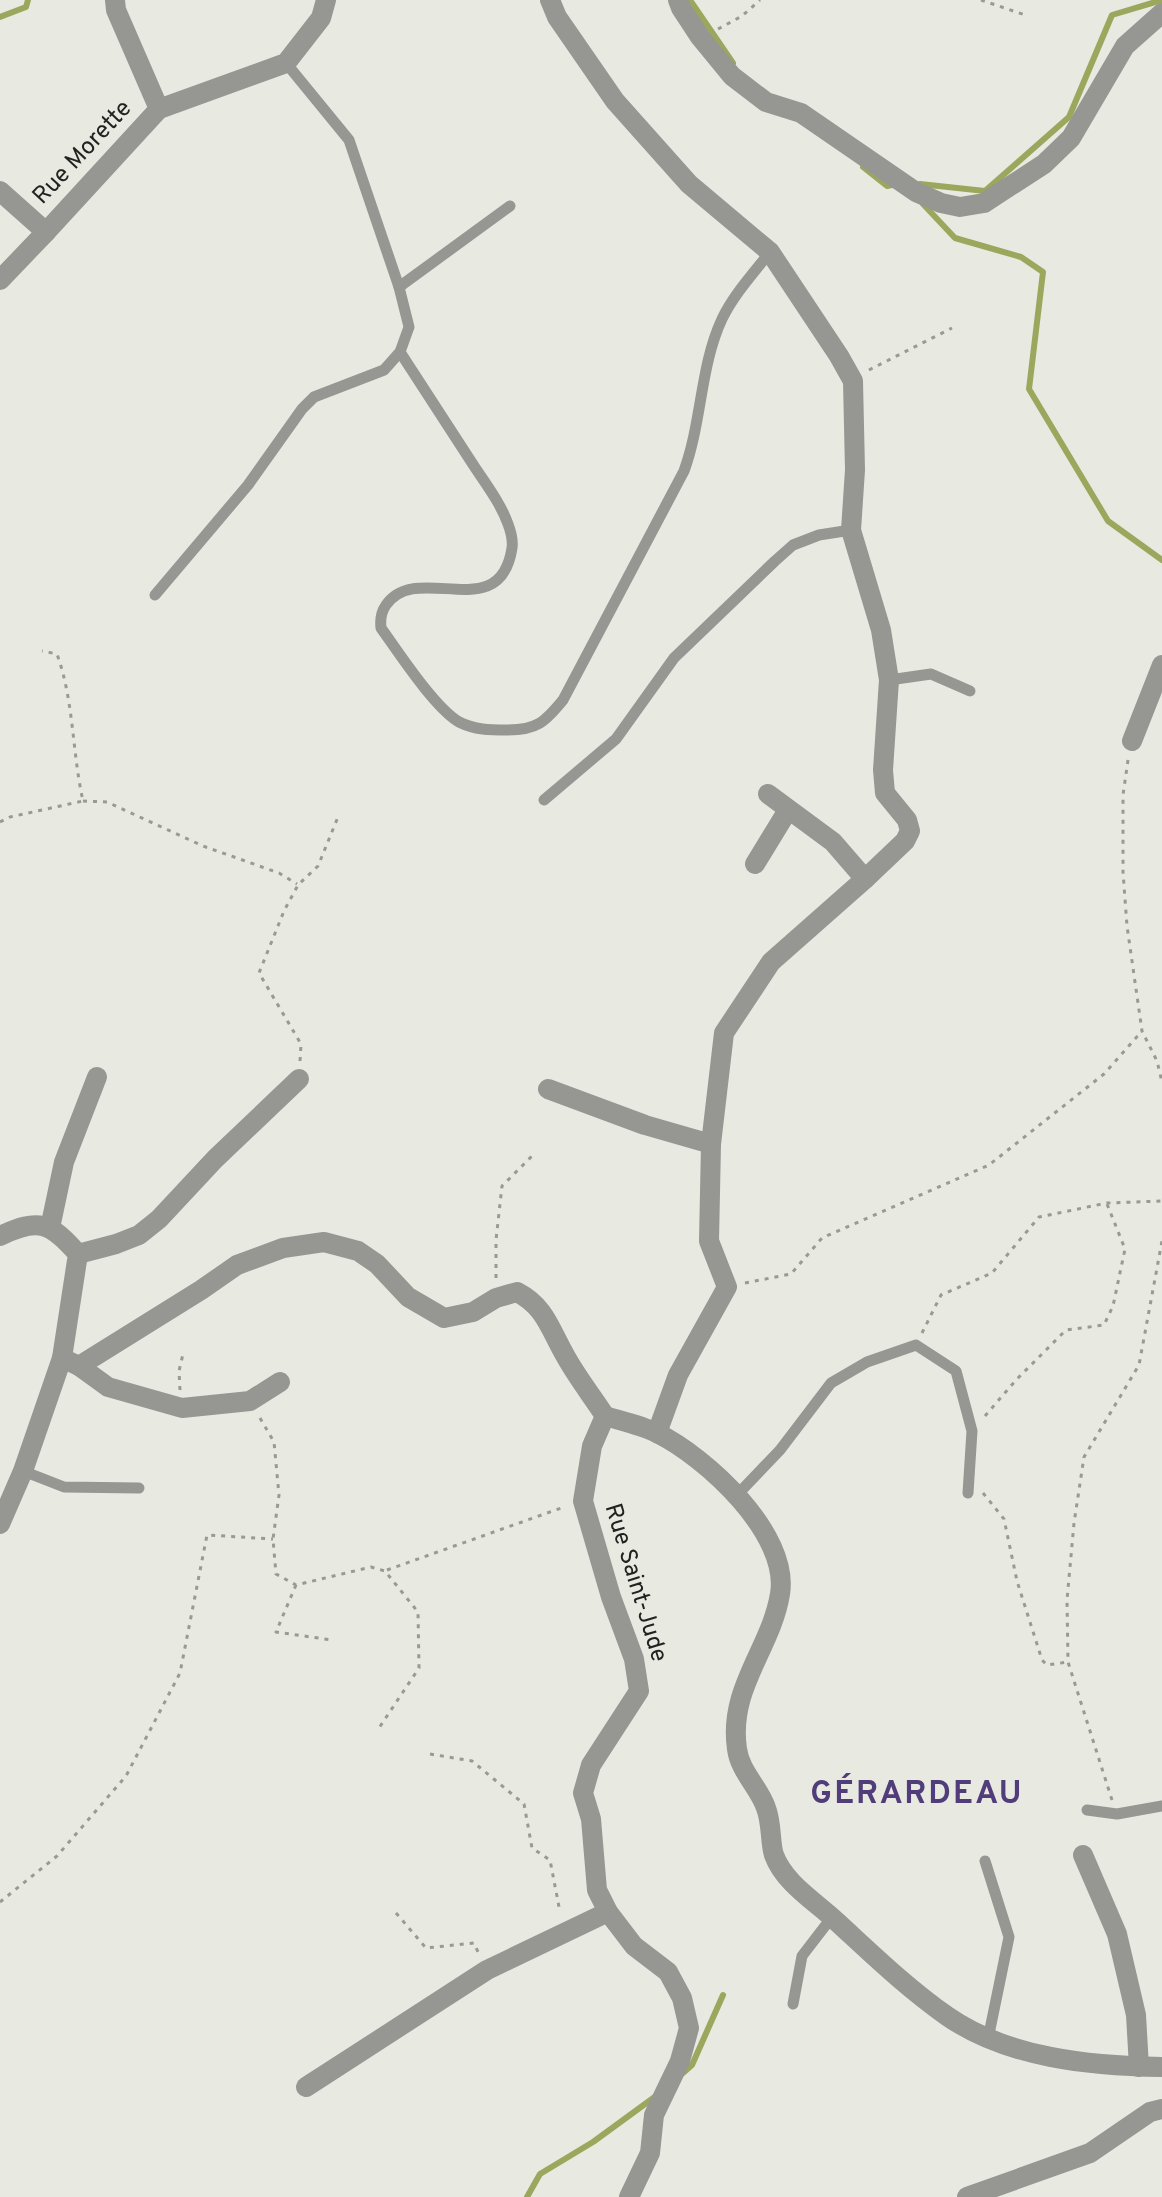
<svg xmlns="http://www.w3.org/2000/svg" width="1162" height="2197" font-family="Overpass,sans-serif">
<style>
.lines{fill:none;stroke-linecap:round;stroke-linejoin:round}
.stream{stroke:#9ca75e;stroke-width:6}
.path{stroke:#989a93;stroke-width:3;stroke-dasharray:4 6;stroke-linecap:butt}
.service{stroke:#969693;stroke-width:11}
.minor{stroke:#969693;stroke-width:20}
.tertiary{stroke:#969693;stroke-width:20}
.labels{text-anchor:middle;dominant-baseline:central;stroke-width:7;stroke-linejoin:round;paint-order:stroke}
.street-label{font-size:24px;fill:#222320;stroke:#e8eae1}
.district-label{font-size:32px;font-weight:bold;letter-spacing:2px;fill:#503d79;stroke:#e8eae1}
</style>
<rect width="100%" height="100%" fill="#e8eae1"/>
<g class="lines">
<!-- stream -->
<g class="stream">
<path d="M690,0L733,63"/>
<path d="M0,17L26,7L28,0"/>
<path d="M863,167L887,186L897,184"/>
<path d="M920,184L985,191L1069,117L1112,15L1162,0"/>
<path d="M923,204L955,238L1021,257L1043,272L1029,389L1108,521L1162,560"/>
<path d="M683,2073L692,2065L723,1995"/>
<path d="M527,2197L540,2174L593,2142L656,2096"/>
</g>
<!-- path -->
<g class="path">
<path d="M981,0L1025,15"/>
<path d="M718,29L742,16L760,0"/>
<path d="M869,370L952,328"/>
<path d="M1128,760L1123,795V872L1127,926L1142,1031L1157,1061L1162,1082"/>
<path d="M83,801L107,802L203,846L279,873L297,884"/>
<path d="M0,822L10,817L83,801C72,752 74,701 57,654L42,651"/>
<path d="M300,1061L301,1044L259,973L284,911L298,885L318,866L338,817"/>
<path d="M496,1278V1240L502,1186L535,1153"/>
<path d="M745,1283L791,1274L822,1238L989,1165L1104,1074L1142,1031"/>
<path d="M922,1333L941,1295L992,1273L1039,1217L1107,1203L1162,1201"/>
<path d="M180,1390L179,1371L183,1354"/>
<path d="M985,1416L1016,1380L1066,1330L1104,1325L1113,1306L1125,1249L1107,1204"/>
<path d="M260,1418L274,1442L279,1495L273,1539L276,1574L296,1585L371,1567L385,1571L418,1612L419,1668L377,1731"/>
<path d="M983,1493L1004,1519L1017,1581L1042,1660L1047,1665L1068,1662"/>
<path d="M387,1570L564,1507"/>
<path d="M296,1585L276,1632L332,1640"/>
<path d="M430,1754L472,1761L524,1804L532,1848L550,1860L560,1912"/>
<path d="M1112,1800L1068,1662L1067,1600L1074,1523L1084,1457L1139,1365L1162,1241"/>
<path d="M0,1902L57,1856L126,1776L180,1673L207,1535L273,1539"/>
<path d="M396,1913L426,1948L474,1943L478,1952"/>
</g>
<!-- service -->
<g class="service">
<path d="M399,287L510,206"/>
<path d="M400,352C425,390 449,428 474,466C486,484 501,504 508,524C511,532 513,541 512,548C500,627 417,560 386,605C381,612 380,619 381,628C399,653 434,707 459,722C475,730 490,730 507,730C537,730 545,722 563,700L684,471C702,422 700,366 722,319C734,294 753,274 770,252"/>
<path d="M155,595L248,485L302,409L314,397L384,370L400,352L409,327L399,287L349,140L286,63"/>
<path d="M889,680L931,674L970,691"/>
<path d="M544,800L616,739L674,658L775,561L793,545L819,535L851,530"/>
<path d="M23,1471L64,1487L139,1488"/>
<path d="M737,1495L780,1450L831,1383L867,1362L916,1345L956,1371L972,1431L968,1493"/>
<path d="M1087,1810L1117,1814L1162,1806"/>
<path d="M985,1861L1009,1937L988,2039"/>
<path d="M793,2004L802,1956L832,1917"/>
</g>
<!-- minor -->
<g class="minor">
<path d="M115,0L116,10L159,109"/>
<path d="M550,0L557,17L615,101L689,184L770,252L839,356L853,381L855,470L851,530L881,630L889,680L883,770L885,793L907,820L910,831L905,841L865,879L771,962L724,1033L711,1144"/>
<path d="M678,0L681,8L700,37L732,76L766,102L801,113L916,192L941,203L960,207L984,203L1044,164L1071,138L1125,46L1162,13"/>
<path d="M46,232L159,109L286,63L321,18L326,0"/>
<path d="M1132,741L1162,665"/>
<path d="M768,794L833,842L865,879"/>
<path d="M755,864L788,810"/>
<path d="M548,1089L645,1125L711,1144L709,1241L727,1287L678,1375L657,1433"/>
<path d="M50,1228L64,1162L97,1077"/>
<path d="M0,1236C39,1217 51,1223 78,1254L62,1358L79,1366L201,1290L237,1265L283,1248L324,1242L358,1251L377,1264L408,1297L444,1318L473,1312L496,1298L517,1292C546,1307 550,1330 566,1357C577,1377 592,1396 605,1416L592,1446L583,1501L611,1597L634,1659L639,1691L591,1765L583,1793L591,1819L597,1890L608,1912L634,1946L668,1972L682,1998L689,2028L680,2061L654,2115L650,2153L629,2197"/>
<path d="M78,1254L116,1244L139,1235L159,1219L215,1159L299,1079"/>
<path d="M79,1366L108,1387L182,1408L250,1401L280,1382"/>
<path d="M605,1416C622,1421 641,1425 657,1433C706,1457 790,1534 780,1594C771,1649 728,1688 737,1749C740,1772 759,1787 766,1808C772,1823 770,1844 774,1855C784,1883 816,1902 836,1921C872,1954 907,1988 947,2016C1007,2058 1091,2066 1162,2067"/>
<path d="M0,1524L23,1471L62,1358"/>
<path d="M1083,1855L1117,1934L1136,2015L1139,2067"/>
<path d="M306,2087L487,1970L608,1912"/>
<path d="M967,2197L1090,2153L1150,2112L1162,2109"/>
</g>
<!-- tertiary -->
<path class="tertiary" d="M0,191L46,232L0,280"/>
</g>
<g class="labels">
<!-- street labels -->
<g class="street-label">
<text transform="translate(83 153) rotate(-47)">Rue Morette</text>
<text transform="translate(635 1583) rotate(73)">Rue Saint-Jude</text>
</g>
<!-- district labels -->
<g class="district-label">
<text x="917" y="1795">GÉRARDEAU</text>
</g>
</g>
</svg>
